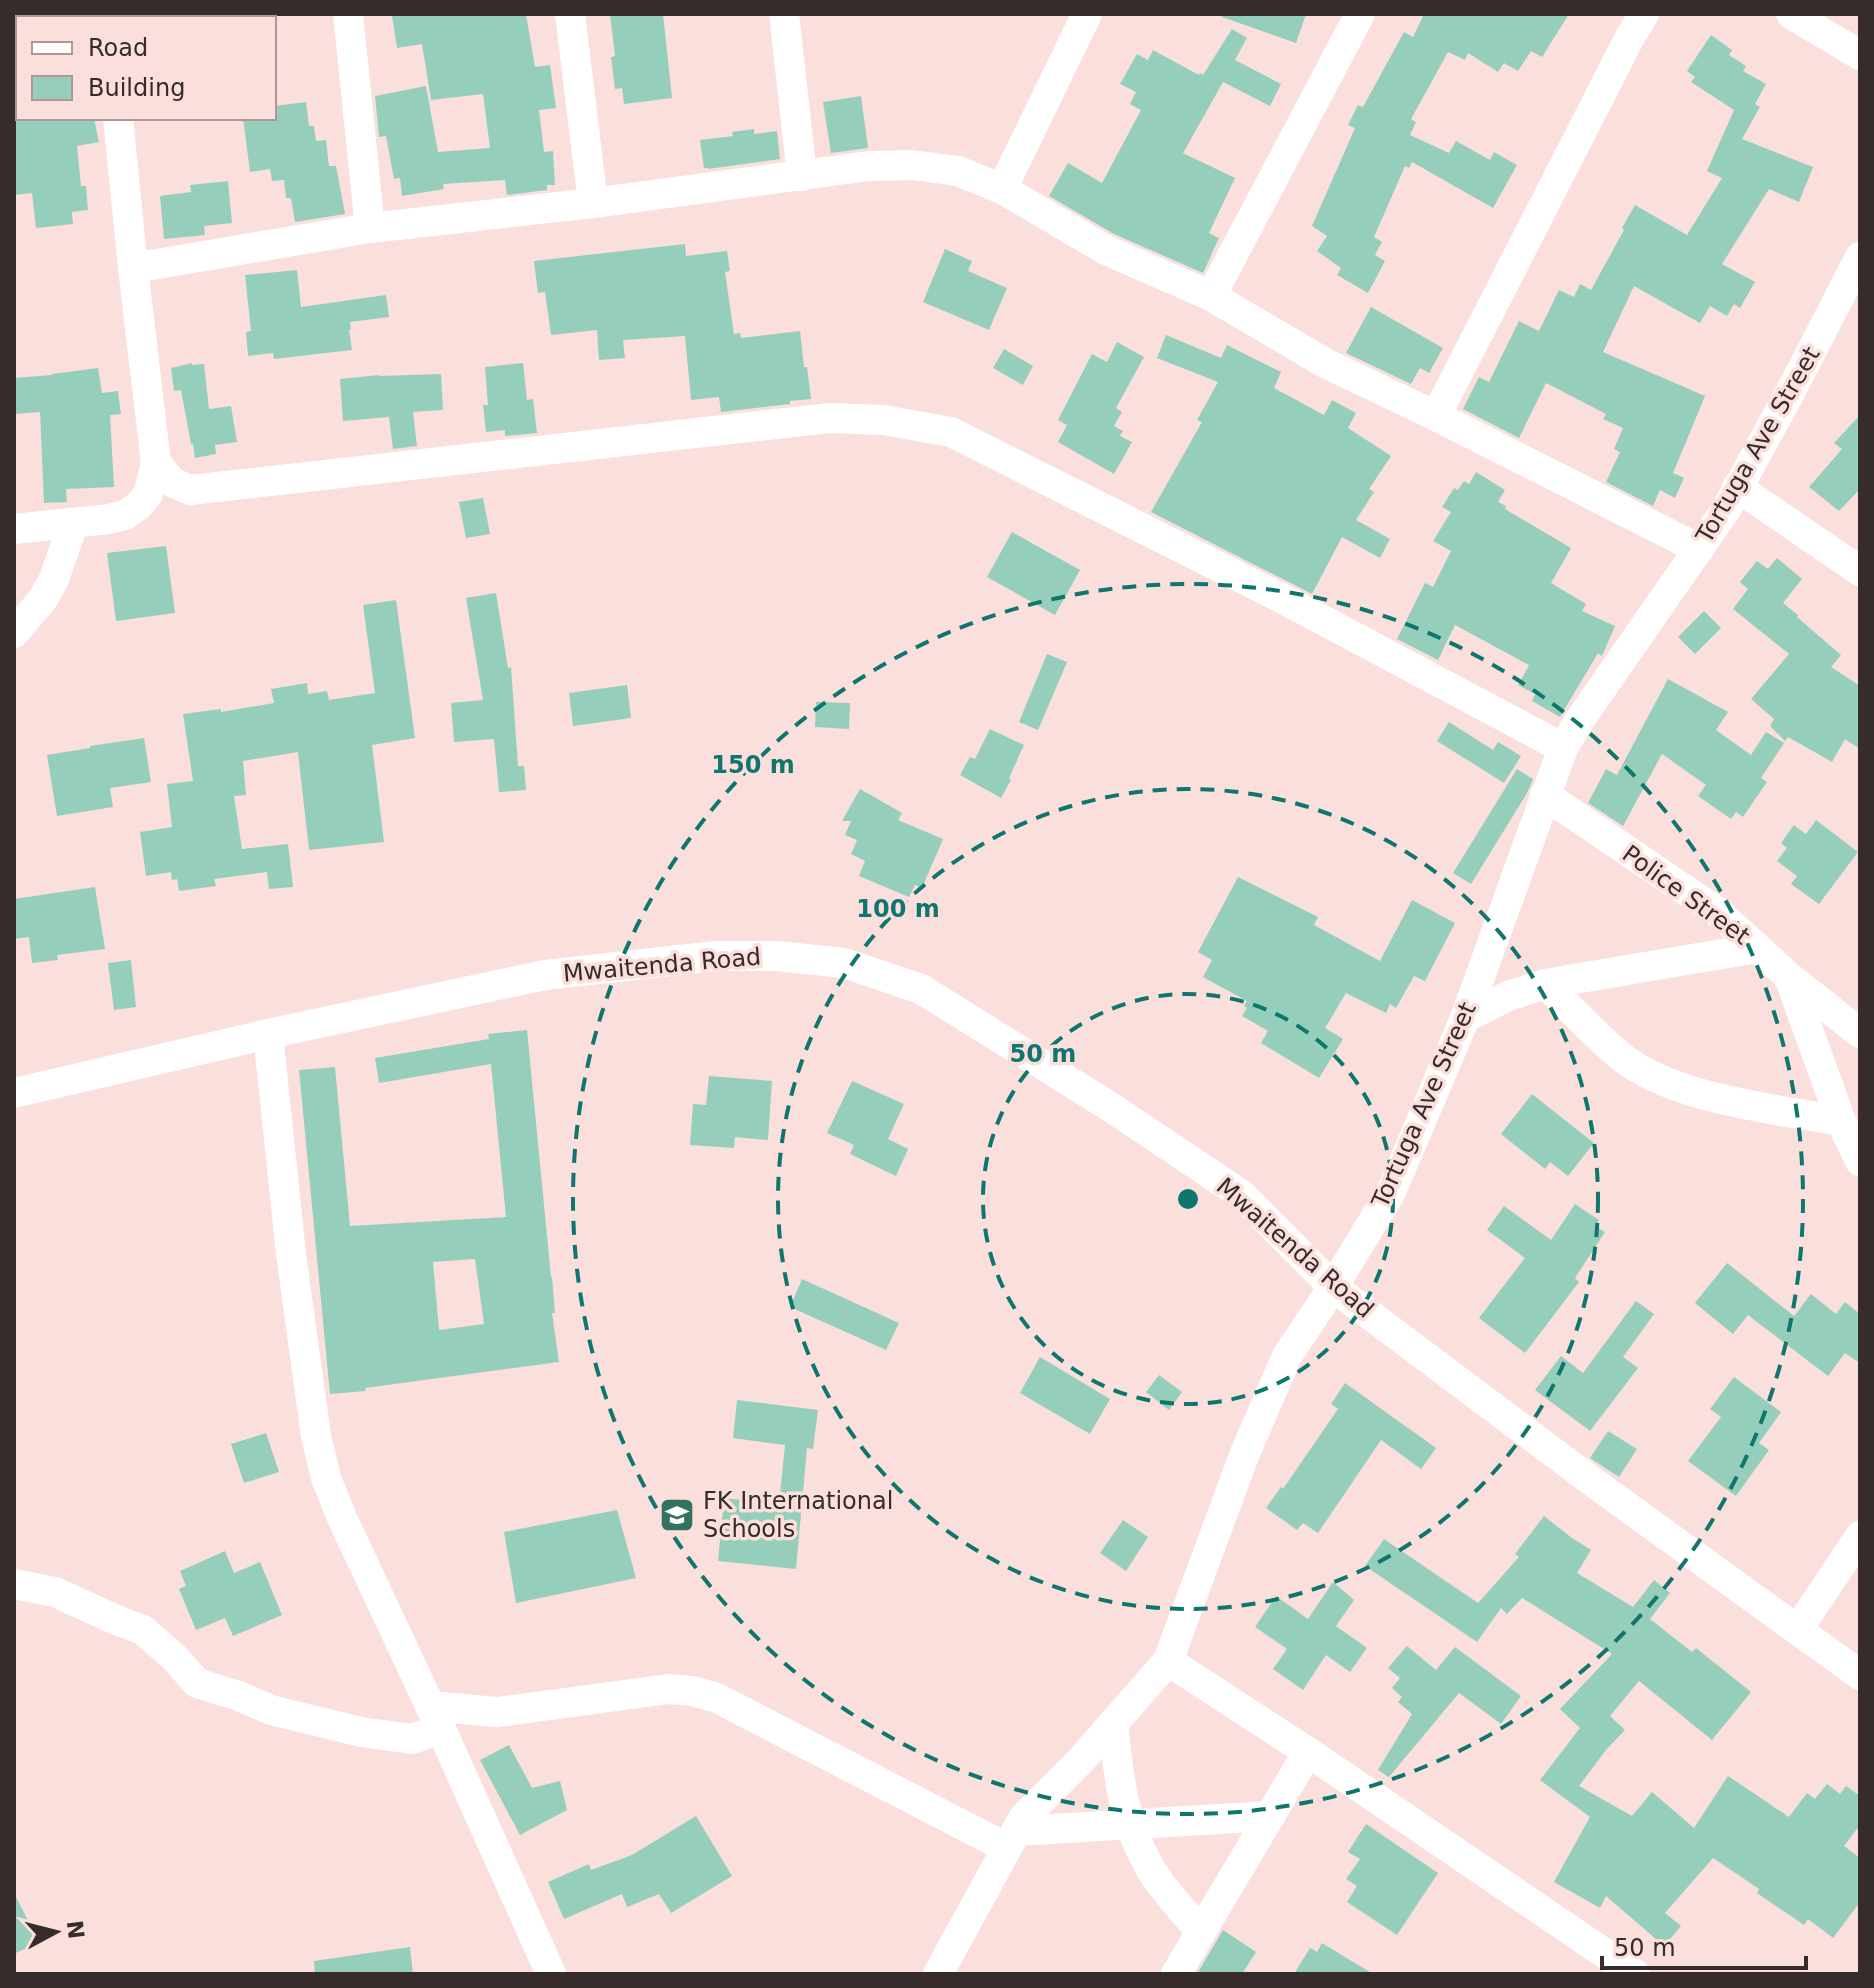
<svg xmlns="http://www.w3.org/2000/svg" width="1874" height="1988" font-family="'DejaVu Sans',sans-serif">
<style>
.building{fill:#95cfbc;fill-rule:evenodd}
.lines{fill:none;stroke-linecap:round;stroke-linejoin:round}
.street{stroke:#fff;stroke-width:30}
.ring{fill:none;stroke:#0f766e;stroke-width:4;stroke-dasharray:14 10}
.labels{text-anchor:middle;dominant-baseline:central;stroke-width:7;stroke-linejoin:round;paint-order:stroke}
.street-label{font-size:24px;fill:#362c2b;stroke:#fbdfdc}
.poi-label{font-size:24px;fill:#362c2b;stroke:#fbdfdc;text-anchor:start}
.centre{fill:#0f766e;stroke:#fbdfdc;stroke-width:4}
.ring-label{font-size:24px;text-anchor:middle;font-weight:bold;fill:#0f766e;stroke:#fbdfdc;stroke-width:7;stroke-linejoin:round;paint-order:stroke}
</style>
<rect width="100%" height="100%" fill="#fbdfdc"/>
<!-- building -->
<g class="building">
<path d="M405,14H526L535,67L550,65L556,108L539,110L544,152L553,151L555,185H547V190L507,195L505,180L443,184L444,189L402,196L400,178L394,179L386,136L379,137L375,96L426,86L438,152L490,148L483,94L431,100L422,44L397,48L392,16Z"/>
<path d="M610,14H663L672,98L624,104L622,88L615,89L611,57L615,56Z"/>
<path d="M1223,14H1306L1296,43L1222,17Z"/>
<path d="M1424,14H1569L1542,57L1531,51L1518,71L1504,63L1498,72L1468,53L1465,60L1448,52L1411,119L1416,122L1410,135L1449,153L1456,141L1490,160L1494,152L1517,165L1493,208L1412,162L1409,168L1405,166L1374,237L1382,242L1375,255L1385,261L1368,293L1337,275L1341,268L1317,251L1327,236L1312,226L1355,128L1348,125L1358,105L1363,107L1404,32L1413,37Z"/>
<path d="M1232,29L1247,38L1235,60L1281,84L1270,106L1223,82L1183,153L1235,178L1209,233L1219,238L1203,273L1114,234L1049,196L1068,163L1102,183L1141,110L1130,104L1136,92L1120,84L1137,54L1148,60L1153,50L1199,75L1200,73L1203,75Z"/>
<path d="M1711,35L1732,50L1729,55L1746,66L1743,71L1766,84L1755,104L1760,107L1742,139L1813,167L1799,202L1769,189L1722,264L1755,282L1740,308L1734,304L1727,316L1710,306L1700,323L1634,286L1603,352L1705,396L1673,473L1684,478L1675,498L1660,490L1653,506L1606,482L1620,452L1614,449L1623,428L1603,419L1606,414L1546,383L1519,438L1463,409L1479,377L1489,382L1519,321L1539,331L1559,290L1574,297L1580,284L1591,290L1624,230L1622,228L1635,205L1687,235L1722,178L1707,171L1734,110L1691,82L1695,77L1687,71Z"/>
<path d="M861,96L868,148L831,153L823,102Z"/>
<path d="M306,102L309,126H314L316,141L326,140L329,166H336L345,214L295,222L291,198H286L284,180L272,181L270,169L250,172L243,118H274V106Z"/>
<path d="M14,118H94L99,142L77,146L81,186H86L88,210L72,212L73,224L36,228L32,193L14,195Z"/>
<path d="M754,129V134L777,131L780,159L708,169V168H704L700,140L733,136L732,132Z"/>
<path d="M228,181L232,223L204,226L205,235L164,239L160,196L191,192L190,185Z"/>
<path d="M685,244L686,256L727,251L730,271L725,272L734,334L740,333L741,338L800,331L804,367H807L811,399L790,401V404L721,412L719,397L691,400L685,336L623,340L625,358L599,360L597,330L551,335L545,292L538,293L534,261Z"/>
<path d="M945,249L972,261L968,271L1007,288L989,330L923,302Z"/>
<path d="M297,270L301,307L386,295L389,317L350,322L351,330H349L352,350L274,359L273,353L248,356L246,332L251,331L245,275Z"/>
<path d="M1371,307L1443,348L1429,373L1420,368L1411,384L1346,353Z"/>
<path d="M1166,335L1221,358L1227,345L1281,372L1274,388L1324,415L1332,400L1356,413L1348,428L1391,456L1369,489L1374,492L1356,520L1390,539L1380,558L1342,537L1312,594L1151,512L1202,422L1197,420L1218,382L1157,358Z"/>
<path d="M1117,342L1144,357L1116,408L1122,412L1114,426L1123,431L1120,436L1132,442L1114,474L1058,442L1067,425L1058,420L1092,354L1107,362Z"/>
<path d="M1004,349L1033,366L1023,385L993,368Z"/>
<path d="M192,363V365L204,364L209,409L231,406L237,442L215,445L216,454L195,458L193,444H191L181,390L174,391L171,368Z"/>
<path d="M523,363L527,400L533,399L537,433L505,436V430L486,432L483,405H488L485,367Z"/>
<path d="M98,368L102,393L118,391L121,414L110,415L114,487L66,489L67,502L44,503L40,412L14,414V378L52,375V374Z"/>
<path d="M441,374L443,410L413,412L417,446L393,449L389,417L343,421L340,379L379,375V376Z"/>
<path d="M1860,415V489L1839,511L1809,487L1842,449L1834,443Z"/>
<path d="M1476,472L1505,490L1498,502L1506,506L1505,509L1571,548L1551,583L1586,604L1582,611L1615,626L1602,656L1598,653L1560,717L1532,701L1535,694L1518,685L1529,665L1455,625L1438,660L1397,639L1425,583L1433,587L1451,551L1433,541L1451,512L1442,507L1454,488L1458,490L1464,481L1469,484Z"/>
<path d="M483,498L490,534L466,538L459,502Z"/>
<path d="M1012,532L1080,570L1055,615L987,577Z"/>
<path d="M166,546L175,613L116,621L107,553Z"/>
<path d="M1777,558L1802,579L1783,603L1798,615L1797,617L1841,655L1831,667L1860,686V749L1845,739L1832,762L1788,737L1785,741L1770,726L1774,719L1751,699L1789,654L1733,609L1748,589L1740,582L1757,561L1768,569Z"/>
<path d="M496,593L508,668L511,667L518,766H524L526,790L499,792L494,739L454,742L451,703L483,700L466,598Z"/>
<path d="M396,600L415,738L372,745L384,842L309,850L298,752L243,761L246,795L234,796L242,849L288,844L293,887L269,889L267,872L214,879L216,886L179,891L177,879L172,880L171,872L146,876L140,832L172,827L167,784L193,781L183,714L221,709V712L274,703L271,689L307,683L308,694L327,691L329,700L375,693L363,605Z"/>
<path d="M1704,611L1721,628L1695,654L1678,637Z"/>
<path d="M1047,654L1067,662L1038,730L1019,722Z"/>
<path d="M1668,679L1728,712L1716,730L1751,755L1766,732L1784,743L1761,778L1767,782L1743,817L1736,812L1731,819L1698,796L1706,785L1662,754L1623,826L1588,803L1606,769L1617,775Z"/>
<path d="M627,685L631,718L573,726L569,693Z"/>
<path d="M816,702L850,703L849,729L815,727Z"/>
<path d="M1449,722L1493,750L1498,742L1521,756L1504,783L1437,741Z"/>
<path d="M990,729L1024,745L1009,778L1011,780L1001,798L960,775L970,757L975,759Z"/>
<path d="M144,738L151,782L110,788L113,807L57,816L47,755L90,748V746Z"/>
<path d="M1517,769L1533,779L1531,784L1527,793L1471,884L1453,873Z"/>
<path d="M860,789L902,813L898,820L943,839L922,888L915,885L909,897L859,876L865,861L851,854L857,840L845,835L851,821H842Z"/>
<path d="M1816,820L1858,852L1819,904L1791,884L1797,876L1777,861L1787,848L1781,843L1794,825L1806,834Z"/>
<path d="M1238,877L1318,917L1314,925L1380,961L1412,900L1455,923L1425,981L1414,976L1396,1008L1390,1004L1386,1013L1346,993L1325,1028L1343,1039L1319,1078L1261,1043L1268,1031L1242,1016L1247,1008L1244,1006L1247,1001L1203,977L1212,960L1198,952Z"/>
<path d="M95,887L105,949L57,955L58,960L32,963L29,937L14,939V899Z"/>
<path d="M131,960L136,1007L114,1010L108,963Z"/>
<path d="M527,1030L551,1277H552L555,1313H552L559,1362L365,1388L366,1391L330,1394L299,1070L335,1067L350,1226L506,1217L491,1064L379,1083L375,1058L489,1039L488,1034ZM475,1259L484,1324L439,1330L433,1262Z"/>
<path d="M709,1076L772,1081L768,1140L735,1137L734,1148L690,1145L693,1104L706,1105Z"/>
<path d="M852,1081L904,1104L888,1139L908,1149L896,1176L850,1154L854,1145L827,1133Z"/>
<path d="M1532,1094L1594,1143L1568,1176L1550,1162L1545,1169L1501,1134Z"/>
<path d="M1575,1204L1599,1220L1595,1226L1605,1232L1575,1278L1579,1282L1525,1353L1479,1318L1525,1258L1487,1230L1504,1206L1551,1240Z"/>
<path d="M1727,1263L1794,1316L1811,1294L1836,1314L1845,1302L1860,1314V1363L1845,1353L1828,1376L1748,1315L1733,1334L1695,1303Z"/>
<path d="M802,1279L899,1323L886,1350L790,1307Z"/>
<path d="M1636,1301L1654,1314L1623,1357L1638,1368L1590,1431L1535,1390L1561,1356L1583,1373Z"/>
<path d="M1040,1357L1110,1399L1090,1434L1020,1393Z"/>
<path d="M1159,1375L1182,1392L1169,1410L1146,1392Z"/>
<path d="M1734,1377L1781,1412L1759,1443L1769,1450L1736,1496L1688,1461L1721,1417L1710,1409Z"/>
<path d="M1345,1383L1436,1448L1421,1469L1381,1440L1318,1533L1303,1523L1297,1530L1266,1508L1281,1487L1283,1489L1338,1409L1331,1404Z"/>
<path d="M737,1400L818,1410L813,1449L807,1448L796,1569L718,1561L724,1498L779,1504L785,1445L733,1438Z"/>
<path d="M1608,1431L1637,1449L1619,1477L1590,1458Z"/>
<path d="M266,1433L279,1472L244,1483L231,1444Z"/>
<path d="M617,1510L636,1578L516,1603L504,1532Z"/>
<path d="M1544,1516L1572,1538L1591,1550L1577,1573L1633,1607L1654,1580L1670,1593L1650,1619L1692,1652L1696,1648L1751,1692L1712,1740L1639,1681L1610,1716L1625,1730L1606,1750L1579,1786L1632,1816L1652,1792L1694,1828L1728,1776L1789,1817L1807,1793L1815,1799L1827,1784L1840,1794L1846,1786L1860,1796V1825L1844,1846L1860,1858V1902L1833,1938L1808,1919L1804,1925L1757,1893L1759,1889L1713,1858L1665,1913L1681,1926L1664,1946L1606,1896L1600,1908L1554,1882L1590,1817L1540,1780L1580,1728L1560,1709L1612,1654L1522,1598L1507,1614L1501,1608L1477,1642L1365,1566L1384,1539L1478,1603L1519,1557L1515,1554Z"/>
<path d="M1123,1520L1148,1537L1126,1571L1100,1553Z"/>
<path d="M225,1551L234,1573L260,1562L282,1615L233,1636L225,1618L196,1630L179,1589L186,1586L180,1571Z"/>
<path d="M1333,1582L1354,1600L1336,1626L1367,1648L1350,1672L1326,1655L1303,1690L1273,1669L1287,1649L1255,1627L1276,1596L1308,1619Z"/>
<path d="M1407,1646L1436,1670L1455,1647L1521,1696L1501,1724L1459,1693L1389,1777L1378,1770L1412,1714L1398,1702L1402,1697L1392,1688L1400,1678L1388,1668Z"/>
<path d="M509,1745L532,1788L560,1781L567,1810L520,1835L480,1760Z"/>
<path d="M696,1816L732,1876L671,1913L659,1894L627,1907L622,1894L564,1919L548,1882L589,1864L591,1870L632,1855Z"/>
<path d="M1366,1824L1438,1873L1397,1935L1347,1902L1357,1886L1346,1879L1360,1859L1348,1852Z"/>
<path d="M14,1893L39,1942L14,1954Z"/>
<path d="M1223,1930L1256,1952L1242,1974H1197Z"/>
<path d="M1322,1943L1373,1974H1294L1310,1948L1317,1952Z"/>
<path d="M410,1947L413,1974H315L314,1961Z"/>
</g>
<g class="lines">
<!-- street -->
<g class="street">
<path d="M108,14L109,18"/>
<path d="M348,14L370,228"/>
<path d="M570,14L593,203"/>
<path d="M784,14L802,176"/>
<path d="M1791,14L1860,55"/>
<path d="M1002,189L1087,14"/>
<path d="M133,268L370,228L593,203L869,166L912,165L958,171L1002,189L1106,250L1211,296L1325,363L1436,416L1699,549"/>
<path d="M1211,296L1360,14"/>
<path d="M1436,416L1630,37L1644,14"/>
<path d="M156,463L172,482L190,490L830,418L883,420L951,432L1287,601L1563,748"/>
<path d="M1737,487L1860,571"/>
<path d="M14,529L109,519L125,515L138,506L148,494L156,463L133,268L118,118"/>
<path d="M14,633L43,599L54,579L73,524"/>
<path d="M1545,795L1719,913L1789,977L1860,1033"/>
<path d="M1789,977L1841,1121L1860,1161"/>
<path d="M1545,984C1570,1007 1594,1034 1620,1056C1673,1099 1775,1109 1841,1121"/>
<path d="M1465,1018L1508,996L1545,984L1757,948"/>
<path d="M268,1034L291,1254L316,1436L326,1478L342,1518L441,1729L551,1974"/>
<path d="M14,1093L268,1034L545,975L715,956H777L844,963L921,989L1112,1108L1242,1195L1333,1287L1597,1485L1860,1675"/>
<path d="M14,1584L55,1592L114,1619L143,1630L175,1658L197,1683L239,1696L271,1710L361,1732L412,1739L441,1729"/>
<path d="M1798,1629L1860,1536"/>
<path d="M1168,1661L1308,1752L1635,1974"/>
<path d="M430,1706L497,1712L669,1689L692,1691L717,1698L1007,1848"/>
<path d="M1113,1723C1119,1778 1122,1819 1150,1868C1162,1889 1185,1913 1201,1932"/>
<path d="M1016,1831L1270,1816"/>
<path d="M938,1974L1024,1817L1081,1760L1168,1661L1245,1453L1287,1356L1333,1287L1391,1192L1465,1018L1563,748L1579,721L1727,508L1793,387L1860,257"/>
<path d="M1176,1974L1308,1752"/>
</g>
</g>
<!-- distance rings -->
<g class="ring">
<circle cx="1188" cy="1199" r="205"/>
<circle cx="1188" cy="1199" r="410"/>
<circle cx="1188" cy="1199" r="615"/>
</g>
<!-- icons -->
<defs>
<g id="school-square" transform="scale(1.8)"><rect x="-9" y="-9" width="18" height="18" rx="4" fill="#327261" stroke="#fbdfdc"/><path d="M0-5L7-2L0 1L-7-2ZM-4 1L0 2.5L4 1V4Q0 6-4 4Z" fill="#fff"/></g>
</defs>
<g fill-rule="evenodd">
<use href="#school-square" x="677" y="1515"/>
</g>
<g class="labels">
<!-- street labels -->
<g class="street-label">
<text transform="translate(1758 445) rotate(-60)">Tortuga Ave Street</text>
<text transform="translate(1686 895) rotate(36)">Police Street</text>
<text transform="translate(662 965) rotate(-5)">Mwaitenda Road</text>
<text transform="translate(1424 1105) rotate(-66)">Tortuga Ave Street</text>
<text transform="translate(1295 1248) rotate(41)">Mwaitenda Road</text>
</g>
<!-- poi labels -->
<g class="poi-label">
<text x="703" y="1501">FK International<tspan x="703" dy="28">Schools</tspan></text>
</g>
</g>
<circle cx="1188" cy="1199" r="12" class="centre"/>
<g class="ring-label">
<text x="753" y="773">150 m</text>
<text x="898" y="917">100 m</text>
<text x="1043" y="1062">50 m</text>
</g>
<!-- border -->
<rect width="1874" height="1988" fill="none" stroke="#362c2b" stroke-width="32"/>
<!-- legend -->
<rect x="16" y="16" width="260" height="104" fill="#fbdfdc" stroke="#ac9795" stroke-width="2"/>
<rect x="32" y="42" width="40" height="12" fill="#ffffff" stroke="#ac9795" stroke-width="2"/>
<text x="88" y="56" font-size="24" fill="#362c2b">Road</text>
<rect x="32" y="76" width="40" height="24" fill="#95cfbc" stroke="#ac9795" stroke-width="2"/>
<text x="88" y="96" font-size="24" fill="#362c2b">Building</text>
<!-- north arrow -->
<g transform="translate(56 1932) rotate(83)" stroke="#fbdfdc" stroke-width="6" paint-order="stroke">
<path d="M0-6L14 30L0 20L-14 30Z" fill="#362c2b"/>
<text y="-12" font-size="22" font-weight="bold" text-anchor="middle" fill="#362c2b">N</text>
</g>
<!-- scale -->
<path d="M1602 1956v12h204v-12" fill="none" stroke="#362c2b" stroke-width="4"/>
<text x="1614" y="1956" font-size="24" fill="#362c2b" stroke="#fbdfdc" stroke-width="6" paint-order="stroke">50 m</text>
</svg>
